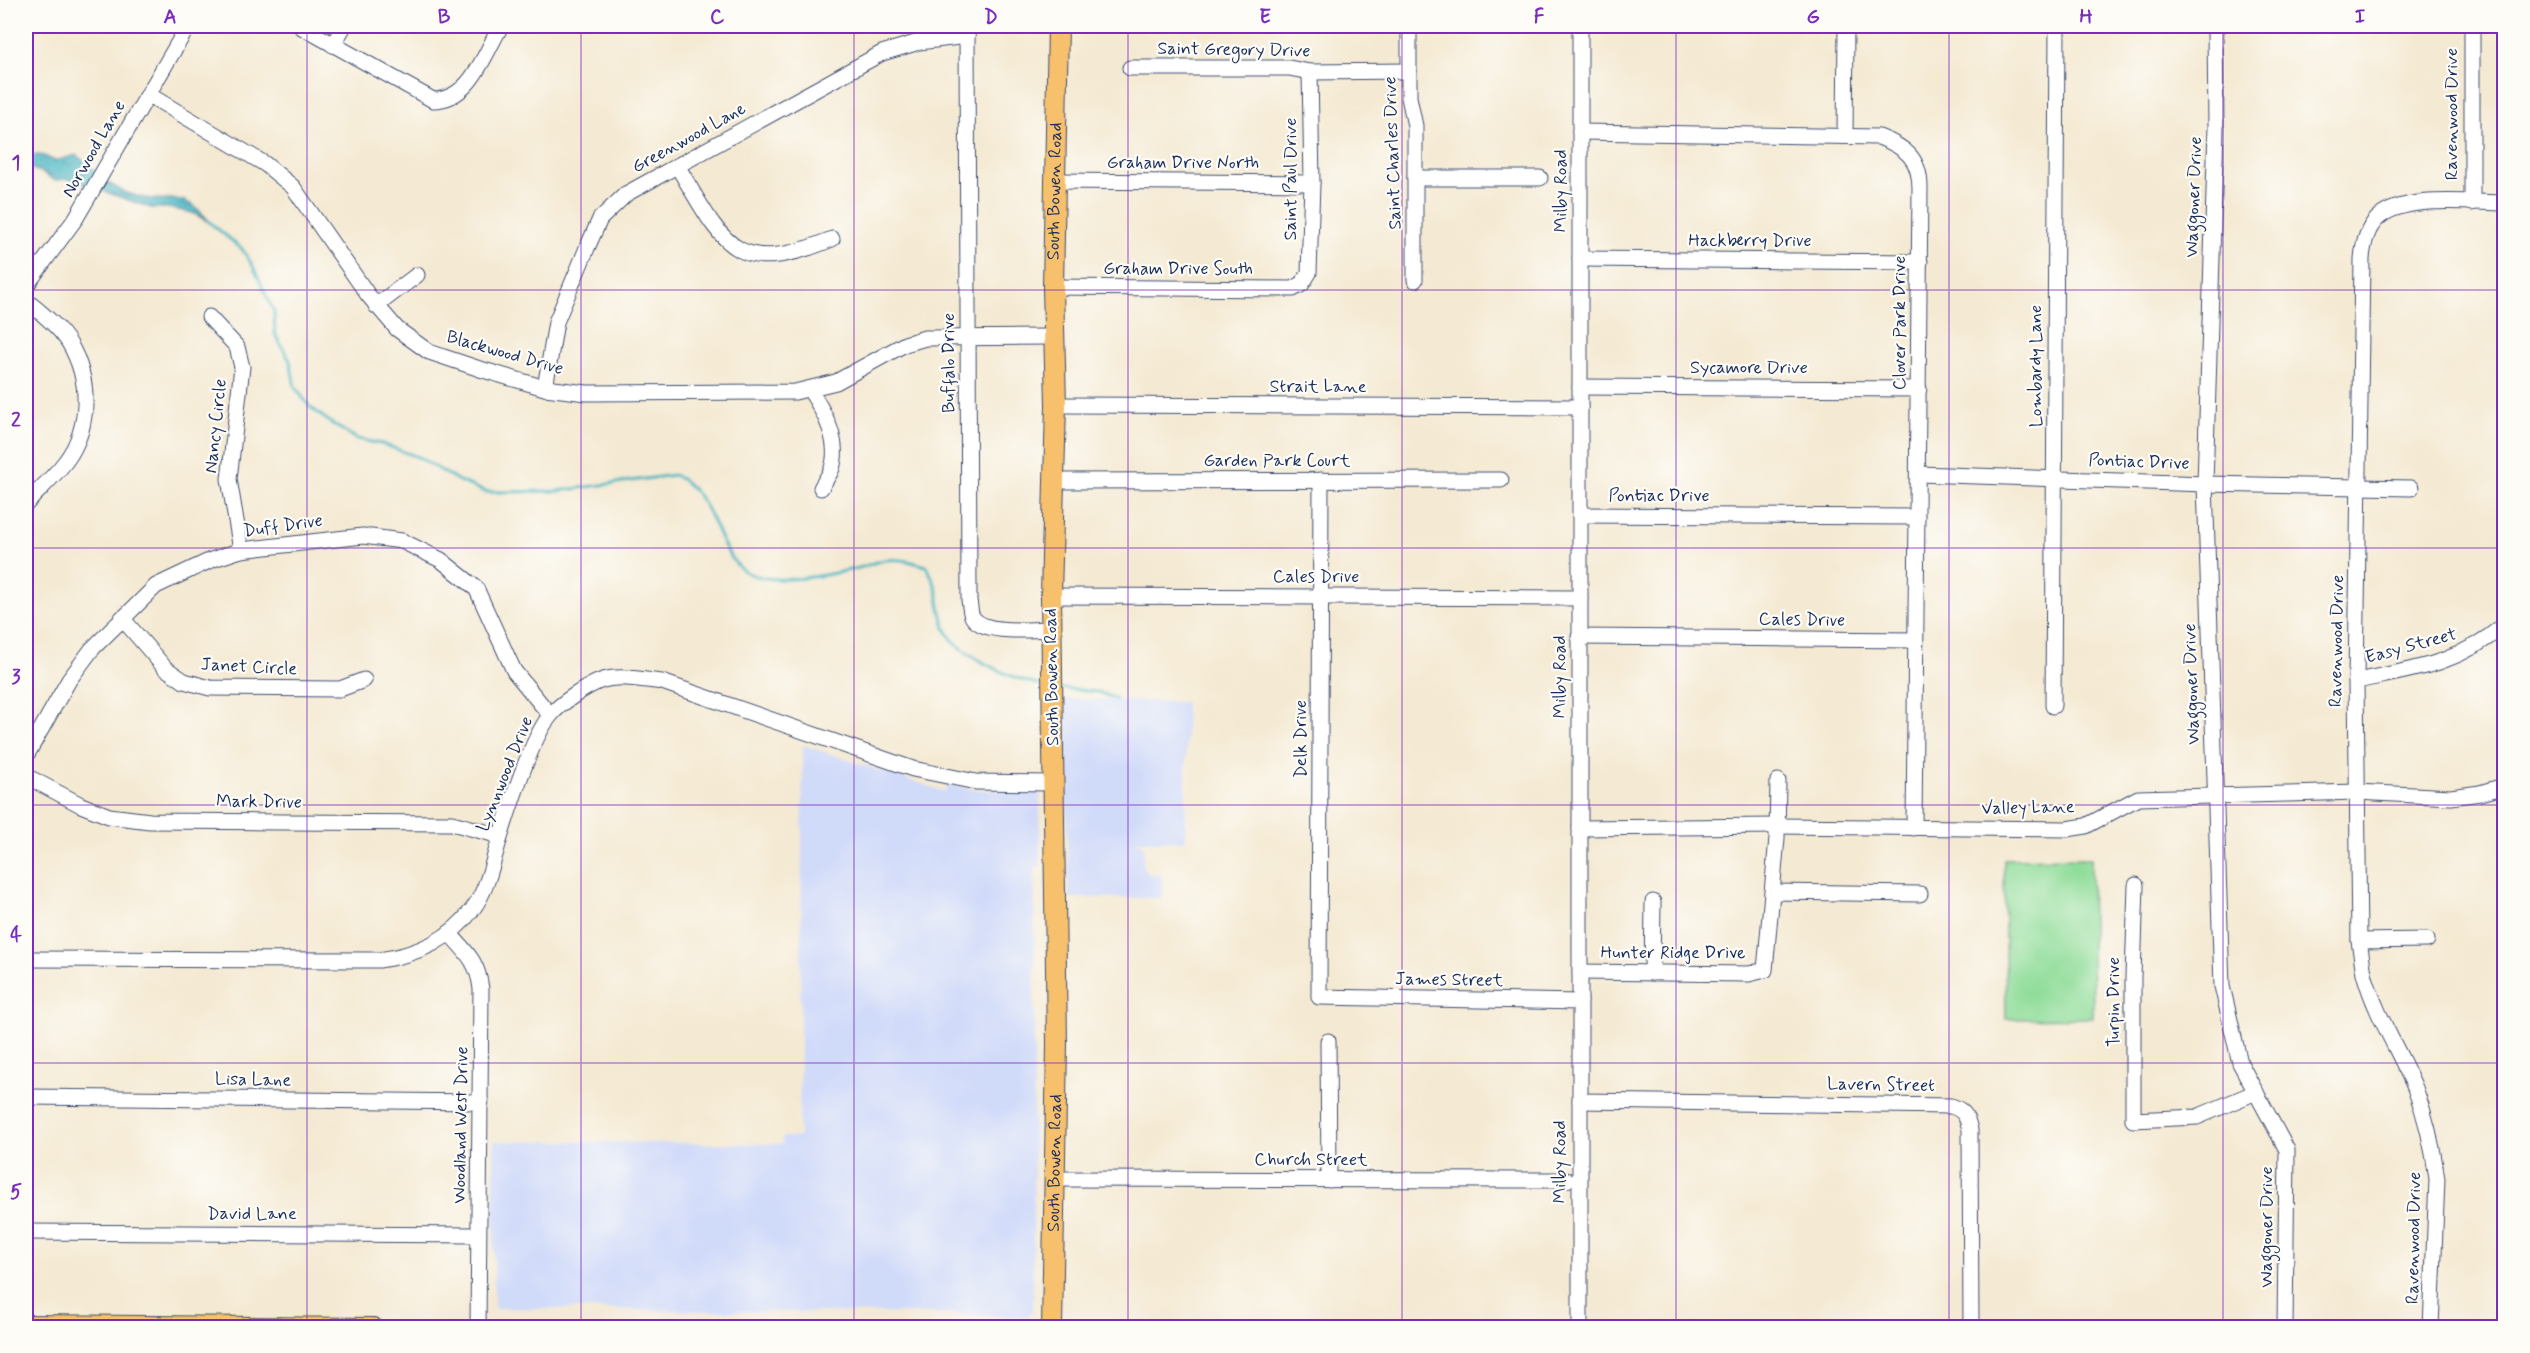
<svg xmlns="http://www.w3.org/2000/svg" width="2530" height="1353" font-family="Mynerve,sans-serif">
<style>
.built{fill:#d0daf9}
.green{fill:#90dd9a;stroke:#56867c;stroke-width:1.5}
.water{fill:url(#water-ripples);stroke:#30718f;stroke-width:1.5}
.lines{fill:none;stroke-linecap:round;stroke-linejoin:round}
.stream{stroke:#45b3c0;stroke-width:3}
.minor-casing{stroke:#3c4b6f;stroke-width:17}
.major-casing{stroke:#3c4b6f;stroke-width:22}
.minor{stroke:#fff;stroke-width:15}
.major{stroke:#f7c06c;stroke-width:20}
.grid{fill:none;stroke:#7b2cbf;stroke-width:1.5;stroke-opacity:0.55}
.labels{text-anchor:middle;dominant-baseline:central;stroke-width:4.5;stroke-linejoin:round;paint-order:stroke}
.street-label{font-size:18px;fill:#1b2f5e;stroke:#fdfcf7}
.neatline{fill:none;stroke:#7b2cbf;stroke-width:2}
.grid-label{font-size:20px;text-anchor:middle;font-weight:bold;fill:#7b2cbf}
</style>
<defs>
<pattern id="water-ripples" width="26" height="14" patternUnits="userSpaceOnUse" patternTransform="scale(1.5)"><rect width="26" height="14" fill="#45b3c0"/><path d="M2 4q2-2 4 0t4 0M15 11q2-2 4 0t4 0" fill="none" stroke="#39929f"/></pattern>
</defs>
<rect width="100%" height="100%" fill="#fdfcf7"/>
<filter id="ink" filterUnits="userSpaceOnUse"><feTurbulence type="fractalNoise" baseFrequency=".0167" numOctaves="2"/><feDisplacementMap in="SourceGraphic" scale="12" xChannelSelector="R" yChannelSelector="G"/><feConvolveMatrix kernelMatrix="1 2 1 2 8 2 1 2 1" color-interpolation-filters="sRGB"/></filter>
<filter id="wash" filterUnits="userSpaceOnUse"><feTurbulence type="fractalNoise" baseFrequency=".008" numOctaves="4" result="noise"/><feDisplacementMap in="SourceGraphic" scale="24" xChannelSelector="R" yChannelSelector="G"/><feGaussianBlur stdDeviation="1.35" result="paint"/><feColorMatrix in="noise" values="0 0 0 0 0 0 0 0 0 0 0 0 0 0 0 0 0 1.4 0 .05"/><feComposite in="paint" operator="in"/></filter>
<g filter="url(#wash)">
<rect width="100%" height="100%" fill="#f4e9d2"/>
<!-- built -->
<g class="built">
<path d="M1063,699L1186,702V841H1136L1144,846L1143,868L1151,875H1162V898H1069Z"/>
<path d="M803,745L946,792V785L983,790L1037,792L1040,794V867H1035L1033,1310L1026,1317L950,1314L494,1308V1141L782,1144V1137H799Z"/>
</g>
<!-- green -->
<path class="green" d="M2091,858L2093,1018L2006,1019L2004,859Z"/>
<!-- water -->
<path class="water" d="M26,153L44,156L55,161L76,155C98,171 104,185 133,195C172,208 177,183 211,223L193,213L168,208H151L69,179L54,180L41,172L26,167Z"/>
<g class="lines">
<!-- stream -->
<g class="stream">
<path d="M208,221L242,249L253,266L274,312L275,334L290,361L295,387L310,407L331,423L357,439L382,444L418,457L459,481L486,492L558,491L674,475C717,496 715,554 746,572C775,587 828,575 859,568C867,566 876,561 885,560C899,558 913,562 926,566C941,590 937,603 945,627C953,654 1020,683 1046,686"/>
<path d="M1059,688L1098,692L1116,699"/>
</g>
</g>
</g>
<g filter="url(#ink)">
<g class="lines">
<!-- minor casing -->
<g class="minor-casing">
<g id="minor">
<path d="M300,26L433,100C471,100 484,54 501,26"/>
<path d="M967,26L969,600C970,605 970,614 973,618C986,635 1032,629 1051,629"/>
<path d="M1409,26V97L1415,126V280"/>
<path d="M2215,26L2216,127L2205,484L2222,986L2240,1063L2287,1150L2285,1328"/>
<path d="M333,45L344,26"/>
<path d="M1130,68H1289L1310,72L1409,71"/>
<path d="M149,95L265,164L293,187L368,295L397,329L429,352L480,369L545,388L587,393L795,392L836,382L905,344L925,338L1055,337"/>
<path d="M1580,132L1879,137C1905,147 1920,158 1920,188L1914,828"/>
<path d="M1845,136L1846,26"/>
<path d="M678,167C724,245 735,279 832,239"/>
<path d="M1415,178H1540"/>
<path d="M1054,181L1312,183"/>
<path d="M2472,203V26"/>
<path d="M1580,259L1920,262"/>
<path d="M26,286L76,218L188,26"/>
<path d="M1053,287L1293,289L1302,284L1309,273L1312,183L1310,72"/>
<path d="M26,300C43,315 63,329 73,350C92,388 89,435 61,467C50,480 37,492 26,504"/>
<path d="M376,306L417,275"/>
<path d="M209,317L237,347L242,367L229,479L241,550"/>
<path d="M1580,387L1919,389"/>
<path d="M545,388L556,322L587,248L600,219L626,194L882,53L919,42L967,36"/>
<path d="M810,390C824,412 842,443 831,471C828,477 824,482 821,488"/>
<path d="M1056,405L1580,407"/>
<path d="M1918,474L2205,484L2411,488"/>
<path d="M1321,480L1319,997L1580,1002"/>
<path d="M1053,481L1501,480"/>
<path d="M1580,515L1917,517"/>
<path d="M1051,596L1580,598"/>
<path d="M122,618L165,668L184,681L210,688L340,689L364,680"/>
<path d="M1579,637L1915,640"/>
<path d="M2356,681C2414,669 2457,665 2504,625"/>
<path d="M2053,706L2057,26"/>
<path d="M26,756L69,680L92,649L156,586L211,560L241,550L363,536L402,541L441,560L476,588L514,671L550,715"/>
<path d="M26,776L81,805L109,816L150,821L452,823L500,836"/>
<path d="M1580,828L1777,826L2067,829L2086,826L2138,798L2357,792L2451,797L2480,793L2504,786"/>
<path d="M2136,885L2133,977V1120L2197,1117L2256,1092"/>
<path d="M1772,892L1920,894"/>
<path d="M449,933C467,953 478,962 481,989L478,1328"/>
<path d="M2359,941L2427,940"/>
<path d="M26,959L379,960C416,955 449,941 472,910C488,889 492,863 500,838C509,809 532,737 550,716C559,704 588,685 603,680C622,675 643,680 662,682L913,769L976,782L1053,783"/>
<path d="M1580,972L1749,974L1765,970L1777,838L1778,781"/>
<path d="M1652,973L1653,902"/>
<path d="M1328,1041L1329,1180"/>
<path d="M26,1097L481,1102"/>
<path d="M1580,1101L1951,1106C1964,1110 1967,1116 1970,1130L1971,1328"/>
<path d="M1056,1179L1567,1180"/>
<path d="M26,1232L478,1235"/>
<path d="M1580,1328V26"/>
<path d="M2431,1328L2437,1179C2433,1148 2426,1117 2415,1088C2399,1050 2375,1014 2364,973C2362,963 2361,952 2359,941L2356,681L2362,259C2363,246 2367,229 2377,219C2402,194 2470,203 2504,203"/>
</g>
</g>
<!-- major casing -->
<g class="major-casing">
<g id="major">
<path d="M26,1325L373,1328"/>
<path id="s1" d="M1052,1328L1057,1045L1051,596L1056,405L1053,287L1058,26"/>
</g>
</g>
<!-- minor -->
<use href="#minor" class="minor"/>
<!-- major -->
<use href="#major" class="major"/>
</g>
</g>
<!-- grid -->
<path class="grid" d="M307,26V1328M581,26V1328M854,26V1328M1128,26V1328M1402,26V1328M1676,26V1328M1949,26V1328M2223,26V1328M26,290H2504M26,548H2504M26,805H2504M26,1063H2504"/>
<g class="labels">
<!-- street labels -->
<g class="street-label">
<text transform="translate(1234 50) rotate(1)">Saint Gregory Drive</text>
<text transform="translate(2452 114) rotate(-90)">Ravenwood Drive</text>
<text transform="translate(689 138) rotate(-29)">Greenwood Lane</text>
<text transform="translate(94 149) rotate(-60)">Norwood Lane</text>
<text transform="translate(1393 153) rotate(-92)">Saint Charles Drive</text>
<text x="1183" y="163">Graham Drive North</text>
<text transform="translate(1291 179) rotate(-90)">Saint Paul Drive</text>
<text stroke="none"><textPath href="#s1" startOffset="1137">South Bowen Road</textPath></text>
<text transform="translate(1561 191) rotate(-90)">Milby Road</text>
<text transform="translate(2194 197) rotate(-88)">Waggoner Drive</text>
<text x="1750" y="241">Hackberry Drive</text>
<text x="1178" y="269">Graham Drive South</text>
<text transform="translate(1900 323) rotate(-90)">Clover Park Drive</text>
<text transform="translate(505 353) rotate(16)">Blackwood Drive</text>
<text transform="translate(949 363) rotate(-90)">Buffalo Drive</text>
<text transform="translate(2036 366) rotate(-90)">Lombardy Lane</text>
<text x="1749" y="368">Sycamore Drive</text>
<text x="1318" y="387">Strait Lane</text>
<text transform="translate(216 426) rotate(-84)">Nancy Circle</text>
<text x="1277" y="461">Garden Park Court</text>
<text transform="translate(2139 462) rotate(2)">Pontiac Drive</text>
<text x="1659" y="496">Pontiac Drive</text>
<text transform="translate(283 526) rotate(-8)">Duff Drive</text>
<text x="1316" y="577">Cales Drive</text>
<text transform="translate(1802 620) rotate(1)">Cales Drive</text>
<text transform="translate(2337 641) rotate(-89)">Ravenwood Drive</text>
<text transform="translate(2411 646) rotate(-15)">Easy Street</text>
<text transform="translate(249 667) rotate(3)">Janet Circle</text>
<text transform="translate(1052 677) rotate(-91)">South Bowen Road</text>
<text transform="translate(1560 677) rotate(-90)">Milby Road</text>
<text transform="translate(2192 684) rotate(-92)">Waggoner Drive</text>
<text transform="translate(1301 739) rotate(-90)">Delk Drive</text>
<text transform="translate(505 774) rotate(-68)">Lynnwood Drive</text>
<text transform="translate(259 802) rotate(1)">Mark Drive</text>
<text transform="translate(2028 808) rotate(-1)">Valley Lane</text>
<text x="1673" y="953">Hunter Ridge Drive</text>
<text transform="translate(1449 980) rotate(1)">James Street</text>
<text transform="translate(2114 1002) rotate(-90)">Turpin Drive</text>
<text transform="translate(253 1080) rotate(1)">Lisa Lane</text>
<text transform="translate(1881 1085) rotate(1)">Lavern Street</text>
<text transform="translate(461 1125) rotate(-89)">Woodland West Drive</text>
<text x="1311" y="1160">Church Street</text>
<text stroke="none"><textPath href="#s1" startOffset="165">South Bowen Road</textPath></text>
<text transform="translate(1560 1162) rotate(-90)">Milby Road</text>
<text x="252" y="1214">David Lane</text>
<text transform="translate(2267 1227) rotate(-90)">Waggoner Drive</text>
<text transform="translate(2414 1238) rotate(-89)">Ravenwood Drive</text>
</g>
</g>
<!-- margin -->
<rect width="2530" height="1353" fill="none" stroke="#fdfcf7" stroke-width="66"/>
<rect x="33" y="33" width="2464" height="1287" class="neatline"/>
<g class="grid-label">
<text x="170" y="23">A</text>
<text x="444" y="23">B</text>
<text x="717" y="23">C</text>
<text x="991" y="23">D</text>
<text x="1265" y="23">E</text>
<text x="1539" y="23">F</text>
<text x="1813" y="23">G</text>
<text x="2086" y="23">H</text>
<text x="2360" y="23">I</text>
<text x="16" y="169">1</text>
<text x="16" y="426">2</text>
<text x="16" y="683">3</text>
<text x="16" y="941">4</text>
<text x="16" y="1198">5</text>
</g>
</svg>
